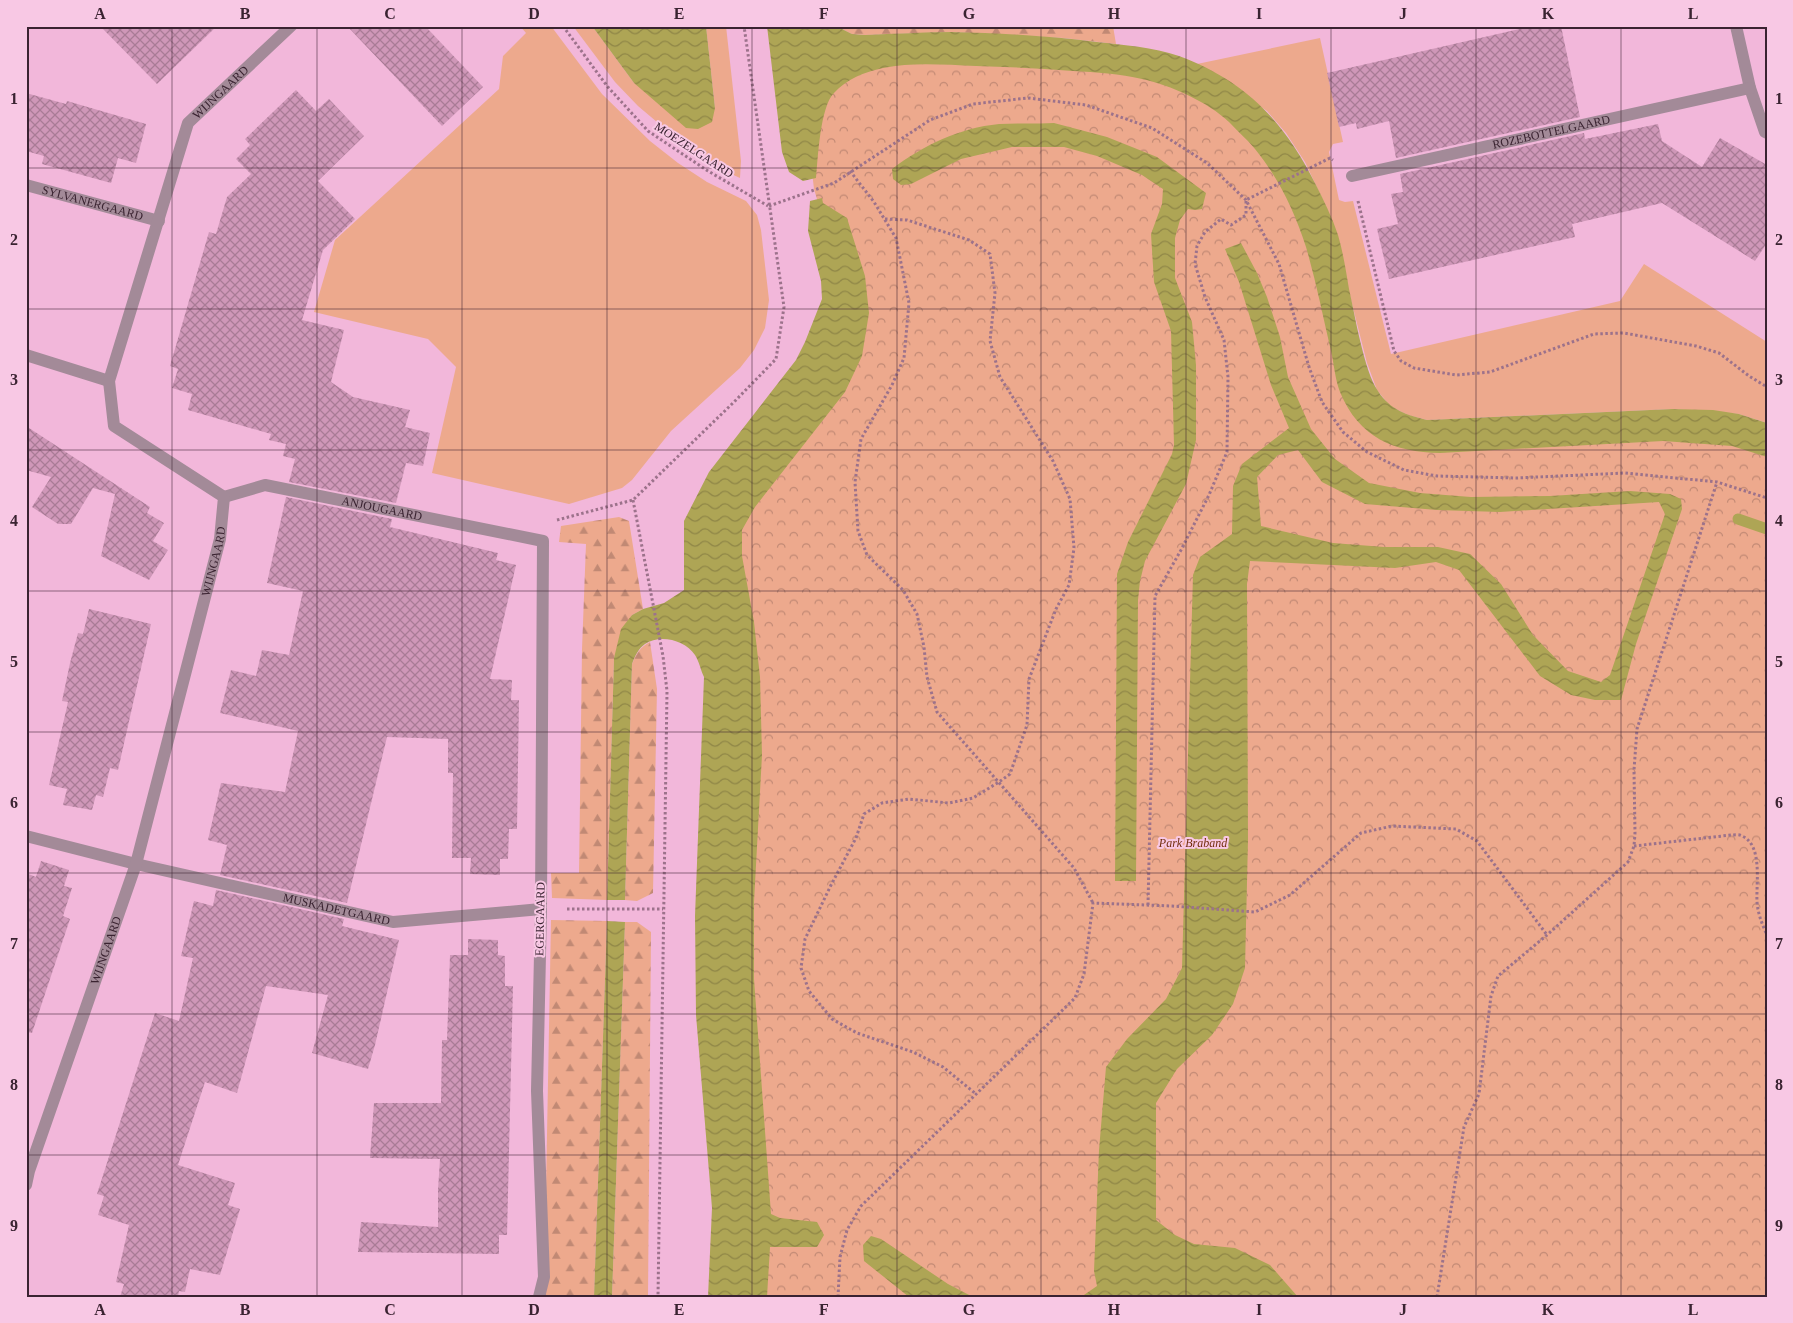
<svg xmlns="http://www.w3.org/2000/svg" width="1793" height="1323" font-family="Georgia,serif">
<style>
.green{fill:#eda98d}
.forest{fill:url(#forest-firs)}
.park{fill:url(#park-crowns)}
.water{fill:url(#water-waves);fill-rule:evenodd}
.lines{fill:none;stroke-linecap:round;stroke-linejoin:round}
.stream{stroke:#aea555;stroke-width:11}
.building{fill:url(#building-cross-hatch)}
.path{stroke:#9c728b;stroke-width:3;stroke-dasharray:2.5 2.5;stroke-linecap:butt}
.minor{stroke:#a38a98;stroke-width:12}
.tertiary{stroke:#a38a98;stroke-width:12}
.grid{fill:none;stroke:#3a2331;stroke-width:1;stroke-opacity:0.55}
.labels{text-anchor:middle;dominant-baseline:central;stroke-width:4;stroke-linejoin:round;paint-order:stroke}
.street-label{font-size:12px;fill:#3a2331;stroke:#f8c8e4}
.park-label{font-size:12px;font-style:italic;fill:#732e0e;stroke:#f8c8e4}
.neatline{fill:none;stroke:#3a2331;stroke-width:2}
.grid-label{font-size:16px;text-anchor:middle;font-weight:bold;fill:#3a2331}
</style>
<defs>
<pattern id="forest-firs" width="22" height="20" patternUnits="userSpaceOnUse" patternTransform="scale(1.25)"><rect width="22" height="20" fill="#eda98d"/><path d="M5 1l3.5 6h-7zM16 11l3.5 6h-7z" fill="#c18974"/></pattern>
<pattern id="park-crowns" width="20" height="18" patternUnits="userSpaceOnUse" patternTransform="scale(1.25)"><rect width="20" height="18" fill="#eda98d"/><path d="M2 6a3 3 0 1 1 6 0M12 15a3 3 0 1 1 6 0" fill="none" stroke="#c18974"/></pattern>
<pattern id="water-waves" width="16" height="10" patternUnits="userSpaceOnUse" patternTransform="scale(1.25)"><rect width="16" height="10" fill="#aea555"/><path d="M0 5q4-4 8 0t8 0" fill="none" stroke="#8f8647"/></pattern>
<pattern id="building-cross-hatch" width="8" height="8" patternUnits="userSpaceOnUse" patternTransform="scale(1.25)"><rect width="8" height="8" fill="#cf97b8"/><path d="M0 0l8 8M0 8l8-8" fill="none" stroke="#a97b96"/></pattern>
</defs>
<rect width="100%" height="100%" fill="#f2b7da"/>
<!-- green -->
<g class="green">
<path d="M520,26H551L602,94L650,141L678,163L707,182L746,201L757,215L761,230L769,300L765,328L754,350L740,368L671,431L632,480L622,488L569,504L432,473L456,367L428,339L314,312L335,240L499,89L503,56L526,33Z"/>
<path d="M573,26H592L634,83L715,108L706,26H726L741,161L740,178L712,165L689,149L638,106L615,82Z"/>
<path d="M1320,38L1343,142L1333,144L1329,152L1339,200L1345,202L1353,201L1391,354L1620,301L1644,264L1767,342V423L1739,414L1672,409L1427,420L1408,415L1390,406L1377,390L1367,363L1329,213L1305,162L1286,133L1267,111L1197,64Z"/>
</g>
<!-- forest -->
<g class="forest">
<path d="M836,26H1113L1116,44L1064,38L952,32L865,35L852,34Z"/>
<path d="M619,517L629,521L643,609L632,615L614,658L607,900L552,898L551,873H579L582,649L586,544L559,542L561,526Z"/>
<path d="M650,642L657,689L653,893L637,901L625,900L632,664C636,654 640,647 650,642Z"/>
<path d="M551,920L607,921L594,1297H544Z"/>
<path d="M625,922H637L651,932L648,1297H612Z"/>
</g>
<!-- park -->
<path class="park" d="M838,55H1064L1223,101L1297,182L1364,403L1399,437L1647,440L1748,444L1767,451V1297H746L735,536L841,350L826,230L814,189L802,88Z"/>
<!-- water -->
<g class="water">
<path d="M592,26H706L715,108L712,122L698,129L686,128L634,83Z"/>
<path d="M767,26H836L852,34L865,35C894,34 923,32 952,32C1000,33 1049,36 1097,42C1124,45 1153,47 1179,56C1246,81 1284,121 1316,185C1324,201 1332,217 1338,235C1343,252 1346,271 1349,289C1355,315 1364,371 1378,391C1390,410 1407,415 1427,420L1672,409L1713,410L1739,414L1767,423V457L1732,446L1663,441L1440,453C1394,452 1359,438 1340,392C1335,379 1334,364 1331,351C1323,317 1316,281 1306,247C1295,212 1278,177 1255,149C1247,139 1237,131 1229,122C1208,102 1170,85 1142,79C1120,74 1096,72 1073,71C1040,68 1008,67 976,66C945,65 913,62 883,68C864,72 847,79 834,93C820,107 818,158 816,178L803,181L789,172L782,152Z"/>
<path d="M1054,123L1107,137L1157,157L1206,193L1202,209L1195,210L1188,209L1180,220L1175,238V278L1192,322L1196,365V440L1186,484L1145,561L1140,581L1138,600L1136,881H1115L1117,574L1128,542L1172,454L1174,445L1171,331L1154,282L1151,234L1162,204L1163,189L1142,175L1097,156L1064,147H1012L961,159L911,184L901,185L893,179L892,169C924,145 959,128 999,124C1017,123 1036,124 1054,123Z"/>
<path d="M822,198L823,203L847,218L865,276L869,313L862,356L845,392L755,507L742,530V556L754,622L760,677L762,755L754,902V979L771,1214L780,1218L817,1222L824,1235L817,1247H770L767,1297H708L712,1208L696,1015L695,916L704,677C701,671 699,661 695,655C685,640 660,634 645,644C638,649 635,656 632,664L625,900H607L614,658L621,629L632,615L643,609L664,603L684,590V521L709,472L796,360L805,342L822,299L821,281L808,231L810,201Z"/>
<path d="M1241,243L1257,273L1267,297L1280,337L1288,377L1311,429L1335,459L1369,483L1420,493L1471,497L1550,496L1630,491L1670,494L1681,499L1682,509L1636,644L1621,700H1595L1571,695L1540,676L1459,570L1436,562L1395,568L1250,561L1247,584L1248,840L1245,968L1233,1004L1212,1035L1177,1069L1156,1103V1220L1175,1235L1194,1244L1235,1248L1270,1265L1298,1297H1081L1097,1286L1094,1271L1099,1150L1106,1067L1127,1039L1166,999L1182,968L1193,575L1200,557L1232,534L1233,486L1242,464L1289,428L1271,385L1239,282L1225,249ZM1298,450L1322,482L1365,504L1437,510L1500,512L1659,502L1665,514L1610,675L1601,682L1568,671L1533,635L1501,584L1470,554L1438,547H1384L1333,543L1261,526L1257,477L1278,455Z"/>
<path d="M607,921L625,922L612,1297H594Z"/>
<path d="M871,1236L881,1239L948,1284L973,1297H909L864,1261L863,1245Z"/>
</g>
<g class="lines">
<!-- stream -->
<path class="stream" d="M1738,519L1767,529"/>
</g>
<!-- building -->
<g class="building">
<path d="M100,26H217L157,84Z"/>
<path d="M347,26H425L483,87L442,126Z"/>
<path d="M1532,26H1561L1580,117L1396,158L1389,121L1357,129L1356,123L1339,127L1327,73Z"/>
<path d="M296,90L316,111L329,99L364,136L318,181L355,219L323,250L302,320L344,330L331,382L353,397L410,410L405,427L430,433L423,466L406,463L396,503L289,482L295,459L283,456L286,444L269,440L271,434L188,410L192,394L172,388L178,369L170,366L209,232L216,234L227,197L251,174L236,159L250,145L245,139Z"/>
<path d="M26,93L66,104L67,101L146,124L136,163L118,158L111,183L42,164L44,156L26,151Z"/>
<path d="M1658,124L1662,141L1702,167L1720,138L1767,165V243L1755,261L1662,203L1572,224L1575,237L1389,279L1377,229L1398,224L1391,194L1403,192L1400,174L1584,133L1585,139Z"/>
<path d="M26,426L150,507L147,513L164,523L153,541L168,550L149,580L101,556L115,494L93,488L71,524H58L32,507L51,477L26,470Z"/>
<path d="M286,497L392,519L390,527L498,553L496,560L516,565L490,679L512,680L511,700H519L517,829H509L508,859H500V875L470,874L471,858H452L453,773H448V739L387,737L347,903L220,875L227,845L208,840L221,783L285,792L298,731L220,713L231,670L256,676L262,650L289,655L303,591L267,583Z"/>
<path d="M89,609L151,624L118,770L110,768L103,797L96,795L92,810L63,805L67,789L49,785L68,702L62,701L70,663L78,633L83,634Z"/>
<path d="M41,861L69,870L64,886L72,888L63,916L70,919L32,1033L26,1032V873L36,877Z"/>
<path d="M216,890L344,919L342,926L399,940L375,1045L368,1069L312,1053L328,995L266,986L237,1093L205,1082L178,1165L235,1183L228,1205L240,1209L220,1275L190,1269L185,1292L179,1291L178,1297H120L124,1284L116,1282L129,1225L98,1215L104,1196L97,1194L155,1013L179,1021L193,958L181,956L194,901L213,906Z"/>
<path d="M468,939L498,940V955L505,956V986H513L507,1235H499V1254L358,1252L361,1222L438,1227V1190L440,1159L370,1158L374,1103H441L442,1040H447L450,955H468Z"/>
</g>
<g class="lines">
<!-- path -->
<g class="path">
<path d="M563,26L607,86L648,131L708,171L768,206"/>
<path d="M850,171L874,202L896,238L909,303L904,358L892,385L861,439L855,482L858,531L867,555L903,590L917,614L924,647L927,677L937,712L1074,868L1093,903"/>
<path d="M1358,201L1394,351L1401,361L1414,368L1456,375L1490,372L1594,334L1624,333L1696,346L1719,353L1749,376L1767,387"/>
<path d="M769,206L834,183L930,120L973,104L1028,98L1086,105L1152,128L1207,163L1246,200L1279,264L1309,367L1322,402L1343,432L1367,452L1404,470L1437,476L1516,478L1625,473L1717,482L1767,498"/>
<path d="M885,219L907,220L969,240L990,254L995,293L990,341L1000,377L1053,461L1070,499L1074,548L1069,585L1056,609L1029,679L1027,725L1010,774L999,782L973,798L949,803L909,799L882,803L864,814L856,838L831,885L805,939L801,968L809,991L832,1019L857,1033L913,1052L943,1067L976,1094"/>
<path d="M633,500L663,656L667,691L658,1297"/>
<path d="M557,520L633,500L734,402L776,359L784,307L744,26"/>
<path d="M1634,846L1731,835C1734,835 1739,834 1742,836C1763,845 1756,883 1757,902C1758,914 1762,924 1767,935"/>
<path d="M1148,905L1155,596L1181,550L1209,495L1227,452L1228,377L1224,340L1205,297L1195,264L1197,246L1205,232L1221,219L1231,225L1246,215V200L1330,158L1333,160"/>
<path d="M567,909H663"/>
<path d="M838,1297L840,1257L847,1230L861,1206L1075,998L1084,974L1093,903L1172,906L1255,912L1290,895L1361,833L1392,826L1456,829L1477,841L1547,935"/>
<path d="M1437,1297L1464,1127L1479,1094L1491,996L1498,976L1547,935L1628,862L1634,846L1635,833L1634,770L1637,729L1717,482"/>
</g>
<!-- minor -->
<g class="minor">
<path d="M1736,26L1750,88L1765,132L1767,133"/>
<path id="s1" d="M1352,176L1750,88"/>
<path id="s2" d="M26,185L159,221"/>
<path id="s3" d="M224,497L265,485L543,541L541,909L537,1091L544,1277L539,1297"/>
<path id="s4" d="M26,836L136,864L393,922L541,909"/>
</g>
<!-- tertiary -->
<g class="tertiary">
<path d="M26,355L109,381"/>
<path id="s5" d="M26,1185L29,1171L136,864L220,539L224,497L114,426L109,381L188,123L291,26"/>
</g>
</g>
<!-- grid -->
<path class="grid" d="M172,26V1297M317,26V1297M462,26V1297M607,26V1297M752,26V1297M897,26V1297M1041,26V1297M1186,26V1297M1331,26V1297M1476,26V1297M1621,26V1297M26,168H1767M26,309H1767M26,450H1767M26,591H1767M26,732H1767M26,873H1767M26,1014H1767M26,1155H1767"/>
<g class="labels">
<!-- street labels -->
<g class="street-label">
<text stroke="none"><textPath href="#s5" startOffset="1208">WIJNGAARD</textPath></text>
<text stroke="none"><textPath href="#s1" startOffset="204">ROZEBOTTELGAARD</textPath></text>
<text transform="translate(694 150) rotate(33)">MOEZELGAARD</text>
<text stroke="none"><textPath href="#s2" startOffset="69">SYLVANERGAARD</textPath></text>
<text stroke="none"><textPath href="#s3" startOffset="162">ANJOUGAARD</textPath></text>
<text stroke="none"><textPath href="#s5" startOffset="652">WIJNGAARD</textPath></text>
<text stroke="none"><textPath href="#s4" startOffset="319">MUSKADETGAARD</textPath></text>
<text transform="translate(540 919) rotate(-89)">EGERGAARD</text>
<text stroke="none"><textPath href="#s5" startOffset="248">WIJNGAARD</textPath></text>
</g>
<!-- park labels -->
<g class="park-label">
<text x="1193" y="843">Park Braband</text>
</g>
</g>
<!-- border -->
<rect width="1793" height="1323" fill="none" stroke="#f8c8e4" stroke-width="55"/>
<rect x="28" y="28" width="1738" height="1268" class="neatline"/>
<g class="grid-label">
<text x="100" y="19">A</text>
<text x="245" y="19">B</text>
<text x="390" y="19">C</text>
<text x="534" y="19">D</text>
<text x="679" y="19">E</text>
<text x="824" y="19">F</text>
<text x="969" y="19">G</text>
<text x="1114" y="19">H</text>
<text x="1259" y="19">I</text>
<text x="1403" y="19">J</text>
<text x="1548" y="19">K</text>
<text x="1693" y="19">L</text>
<text x="14" y="104">1</text>
<text x="1779" y="104">1</text>
<text x="14" y="245">2</text>
<text x="1779" y="245">2</text>
<text x="14" y="385">3</text>
<text x="1779" y="385">3</text>
<text x="14" y="526">4</text>
<text x="1779" y="526">4</text>
<text x="14" y="667">5</text>
<text x="1779" y="667">5</text>
<text x="14" y="808">6</text>
<text x="1779" y="808">6</text>
<text x="14" y="949">7</text>
<text x="1779" y="949">7</text>
<text x="14" y="1090">8</text>
<text x="1779" y="1090">8</text>
<text x="14" y="1231">9</text>
<text x="1779" y="1231">9</text>
<text x="100" y="1315">A</text>
<text x="245" y="1315">B</text>
<text x="390" y="1315">C</text>
<text x="534" y="1315">D</text>
<text x="679" y="1315">E</text>
<text x="824" y="1315">F</text>
<text x="969" y="1315">G</text>
<text x="1114" y="1315">H</text>
<text x="1259" y="1315">I</text>
<text x="1403" y="1315">J</text>
<text x="1548" y="1315">K</text>
<text x="1693" y="1315">L</text>
</g>
</svg>
